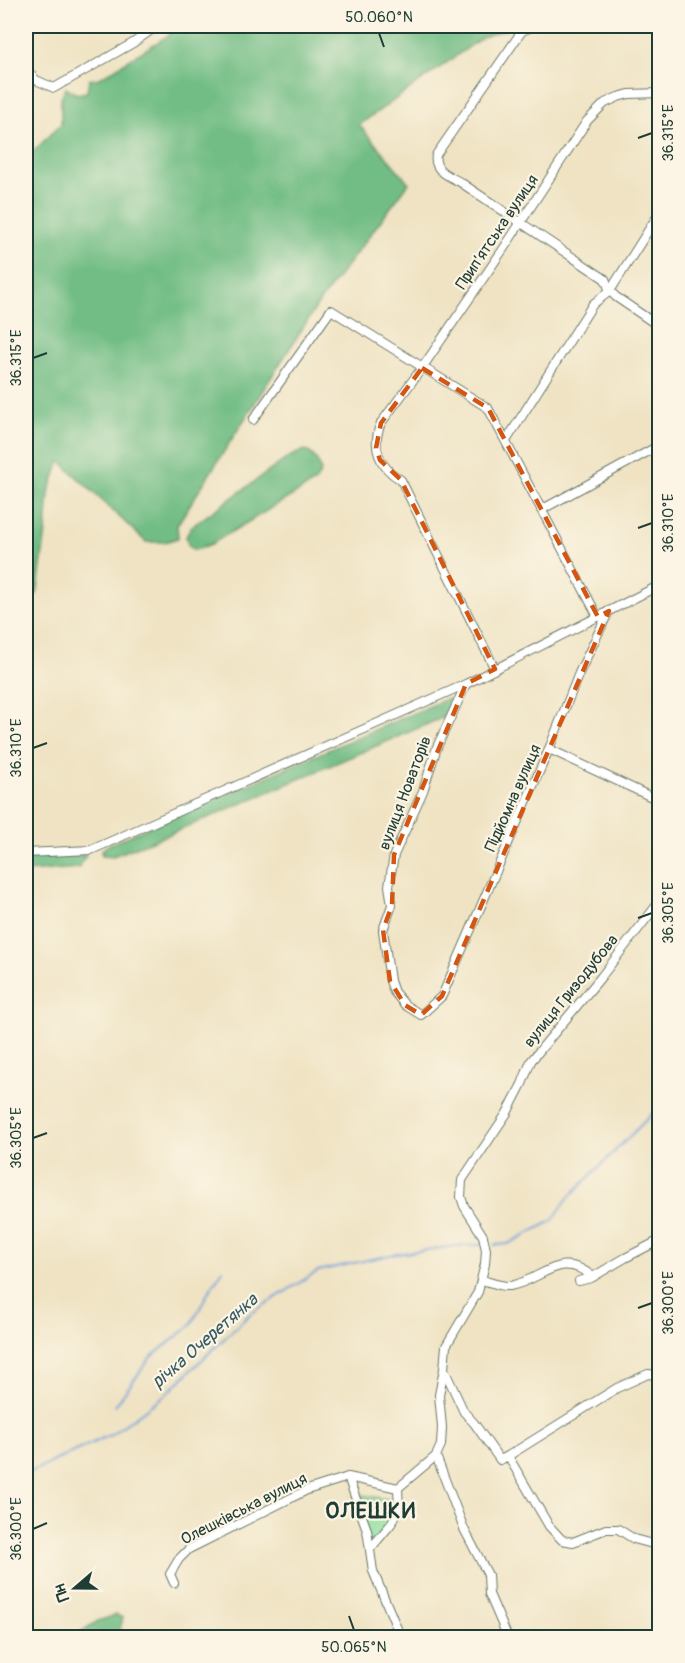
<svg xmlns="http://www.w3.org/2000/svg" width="685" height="1663" font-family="Pangolin,sans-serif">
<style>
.green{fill:#8dde9e;stroke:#568e69;stroke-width:1.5}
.forest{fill:#72bd85;stroke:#487d5c;stroke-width:1.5}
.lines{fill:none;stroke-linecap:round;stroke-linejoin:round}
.stream{stroke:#6f9ed8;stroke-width:2}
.street-casing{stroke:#687766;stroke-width:10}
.street{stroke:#fff;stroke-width:8}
.marked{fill:none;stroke:#d45610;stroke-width:4.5;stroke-dasharray:12 8;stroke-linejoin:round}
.ticks{fill:none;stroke:#1f3d34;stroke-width:2}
.labels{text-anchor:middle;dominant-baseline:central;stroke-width:4.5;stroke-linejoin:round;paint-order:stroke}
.street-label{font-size:16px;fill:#1f3d34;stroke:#fcf5e5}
.water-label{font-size:18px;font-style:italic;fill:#375a65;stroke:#fcf5e5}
.district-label{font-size:22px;font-weight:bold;letter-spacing:1.5px;fill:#1f3d34;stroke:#fcf5e5}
.neatline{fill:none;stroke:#1f3d34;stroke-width:2}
.ticks-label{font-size:15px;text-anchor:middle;fill:#1f3d34}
</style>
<rect width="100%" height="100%" fill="#fcf5e5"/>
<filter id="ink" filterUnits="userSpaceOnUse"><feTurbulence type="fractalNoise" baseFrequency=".0167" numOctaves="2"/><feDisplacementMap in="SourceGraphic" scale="12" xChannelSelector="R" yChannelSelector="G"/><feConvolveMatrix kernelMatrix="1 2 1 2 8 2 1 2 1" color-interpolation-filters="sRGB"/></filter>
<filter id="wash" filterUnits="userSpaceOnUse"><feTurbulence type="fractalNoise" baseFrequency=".008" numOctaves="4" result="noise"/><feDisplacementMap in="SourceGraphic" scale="24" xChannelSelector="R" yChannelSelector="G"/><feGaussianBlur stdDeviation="1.35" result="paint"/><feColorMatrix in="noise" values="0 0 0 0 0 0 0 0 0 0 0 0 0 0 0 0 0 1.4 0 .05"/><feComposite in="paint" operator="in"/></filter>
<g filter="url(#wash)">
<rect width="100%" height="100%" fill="#efe3c3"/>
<!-- green -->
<path class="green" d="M355,1494L398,1501L399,1509L371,1548Z"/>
<!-- forest -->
<g class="forest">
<path d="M175,26H514L483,37L359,125L409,183L318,304L177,525L178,538L165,542H146L60,461L49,492L46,531L37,594L26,597V159L61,124V97L66,88L77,94L87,92L89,80L100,78L169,35Z"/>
<path d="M305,450C315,456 318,460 321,472L315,482L211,544L195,550L189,546L186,537L191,527L289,457Z"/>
<path d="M446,699L453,702C455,710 450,713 444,717L170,834L113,856L102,855L101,851L108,845Z"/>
<path d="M86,855L79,868L26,872V856Z"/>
<path d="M116,1615L123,1618L119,1633L114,1637H72L98,1621Z"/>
</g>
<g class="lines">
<!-- stream -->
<g class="stream">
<path d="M494,1245L508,1244L552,1221L568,1198L660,1106"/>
<path d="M115,1406L150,1358L191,1325L208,1293L223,1270"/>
<path d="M26,1474L112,1434L165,1395L250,1314L318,1271L390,1255L456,1246L482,1245"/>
</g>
</g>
</g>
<g filter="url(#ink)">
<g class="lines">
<!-- street casing -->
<g class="street-casing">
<g id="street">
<path d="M534,26L522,31L436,155C433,171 449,176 460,182L605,279L610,291L616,297L660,327"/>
<path d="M26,69L36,80L54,88L133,43L157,26"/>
<path d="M253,420L331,310L488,408L598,617"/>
<path d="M506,441L593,304L610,291L660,212"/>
<path d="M541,510L660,445"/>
<path d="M495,669L401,480C379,467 371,447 381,423L422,368L504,248L587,121L605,103L618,97L629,94L660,93"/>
<path d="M466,684L437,747L423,791L394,855L389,886L392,905L383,930L390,981L394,992L405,1005L421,1015L442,996L549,749L579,673L609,611"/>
<path d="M549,749L660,801"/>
<path d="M26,853L91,850L466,684L660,585"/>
<path d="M660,901L601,977L531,1061L522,1084L507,1113L462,1180L461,1197L464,1206L483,1236L486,1250L485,1264L478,1292L446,1346L444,1369L464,1412L474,1423L500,1460L508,1456L549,1526L562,1540L573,1542L606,1529H618L634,1539L660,1546"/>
<path d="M482,1280C490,1282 502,1287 510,1286C543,1280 560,1249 593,1277"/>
<path d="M579,1281L591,1278L625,1258L660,1240"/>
<path d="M436,1456L464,1529L488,1575L489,1594L508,1638"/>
<path d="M508,1456L617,1388L648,1374L656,1375"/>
<path d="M348,1477L398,1488"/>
<path d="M371,1548L391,1524L399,1509L398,1488L436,1456L441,1445L442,1427L439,1395L444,1369"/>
<path d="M174,1583L170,1574L179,1559L189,1549L307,1490L348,1477L367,1530L373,1571L401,1638"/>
</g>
</g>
<!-- street -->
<use href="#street" class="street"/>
</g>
</g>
<!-- marked area -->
<path class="marked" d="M422,368L488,408L598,617L609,611L442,996L421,1015L405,1005L390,981L383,930L392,905L394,855L466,684L495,669L401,480L380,460L376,448L381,423Z"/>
<!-- ticks -->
<path class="ticks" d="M379,33L384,47M638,138L652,133M33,358L47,353M638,528L652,523M33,748L47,743M638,918L652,913M33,1138L47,1133M638,1308L652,1303M33,1529L47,1523M349,1616L354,1630"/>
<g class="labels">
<!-- street labels -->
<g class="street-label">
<text transform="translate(497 232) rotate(-56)">Прип’ятська вулиця</text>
<text transform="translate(405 793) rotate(-69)">вулиця Новаторів</text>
<text transform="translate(513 798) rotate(-66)">Підйомна вулиця</text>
<text transform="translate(571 991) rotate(-51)">вулиця Гризодубова</text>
<text transform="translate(244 1509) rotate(-27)">Олешківська вулиця</text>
</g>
<!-- water labels -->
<g class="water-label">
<text transform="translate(205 1341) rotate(-41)">річка Очеретянка</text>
</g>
<!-- district labels -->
<g class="district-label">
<text x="371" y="1511">ОЛЕШКИ</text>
</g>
</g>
<!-- margin -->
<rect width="685" height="1663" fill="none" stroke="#fcf5e5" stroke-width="66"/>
<!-- north arrow -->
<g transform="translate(75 1588) rotate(250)" stroke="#fcf5e5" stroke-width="4.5" paint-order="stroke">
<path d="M0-4.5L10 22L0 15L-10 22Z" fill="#1f3d34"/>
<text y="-9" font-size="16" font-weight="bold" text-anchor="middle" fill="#1f3d34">Пн</text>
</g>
<rect x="33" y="33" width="619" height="1597" class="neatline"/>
<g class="ticks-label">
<text x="379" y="22">50.060°N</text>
<text transform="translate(668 133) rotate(-90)" y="5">36.315°E</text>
<text transform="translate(16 358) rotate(-90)" y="5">36.315°E</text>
<text transform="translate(668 523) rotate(-90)" y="5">36.310°E</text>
<text transform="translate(16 748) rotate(-90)" y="5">36.310°E</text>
<text transform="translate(668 913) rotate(-90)" y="5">36.305°E</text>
<text transform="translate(16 1138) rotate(-90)" y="5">36.305°E</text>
<text transform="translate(668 1303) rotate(-90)" y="5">36.300°E</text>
<text transform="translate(16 1529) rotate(-90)" y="5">36.300°E</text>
<text x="354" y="1652">50.065°N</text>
</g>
</svg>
